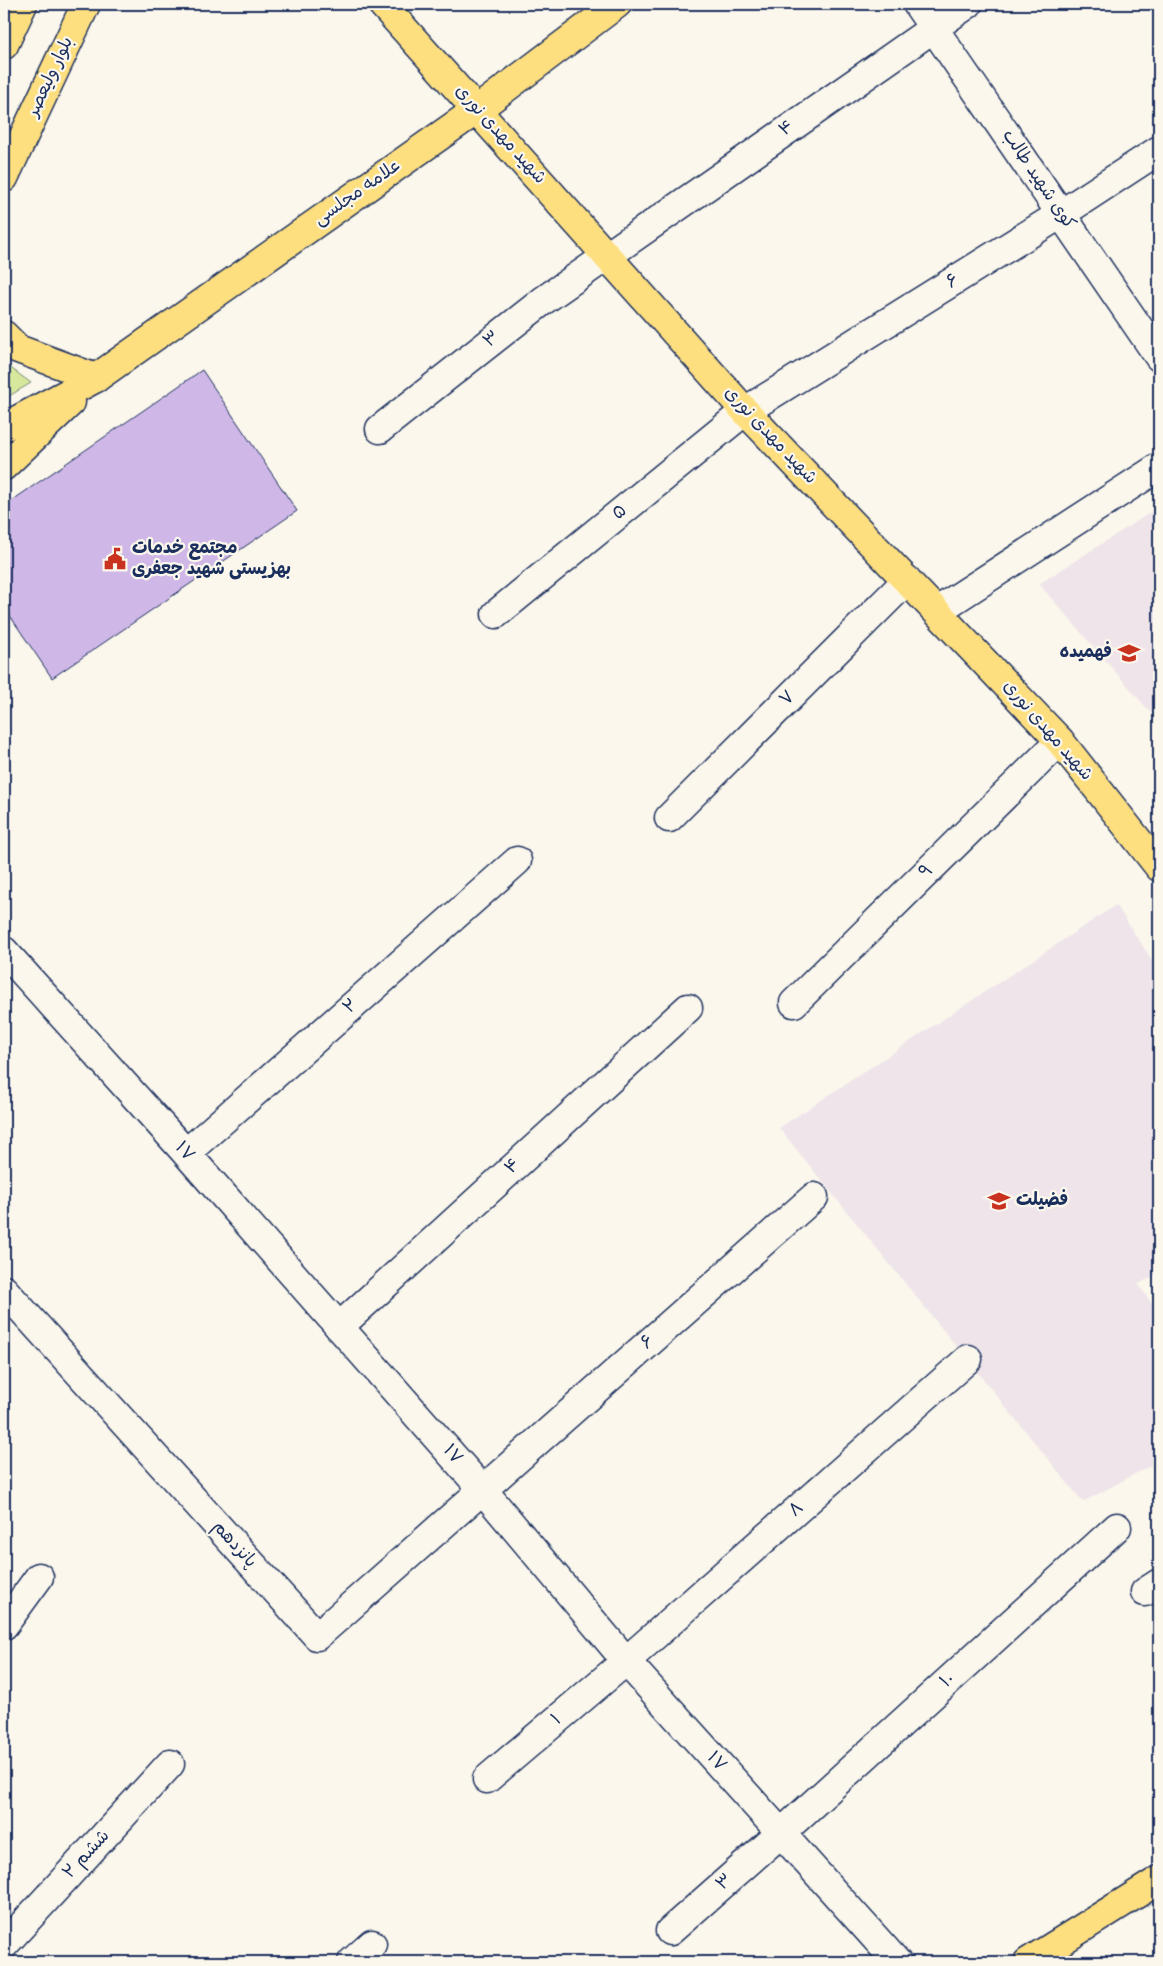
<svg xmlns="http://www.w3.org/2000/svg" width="1163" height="1966" font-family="'Indie Flower','Playpen Sans Arabic',sans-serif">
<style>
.built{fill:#eee4ea}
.green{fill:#d7e79b;stroke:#798b7c}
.building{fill:#cfb8e7;stroke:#1b2f5e}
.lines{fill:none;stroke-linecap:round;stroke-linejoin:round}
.minor-casing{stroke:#1b2f5e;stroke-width:31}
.major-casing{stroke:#1b2f5e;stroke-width:31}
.minor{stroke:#fbf7ec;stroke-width:28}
.major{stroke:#fedf80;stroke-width:28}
.labels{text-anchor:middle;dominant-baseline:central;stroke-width:4.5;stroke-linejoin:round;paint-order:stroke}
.street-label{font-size:18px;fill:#1b2f5e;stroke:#fbf7ec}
.poi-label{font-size:18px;font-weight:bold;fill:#1b2f5e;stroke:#fbf7ec;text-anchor:start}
</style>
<rect width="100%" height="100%" fill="#fbf7ec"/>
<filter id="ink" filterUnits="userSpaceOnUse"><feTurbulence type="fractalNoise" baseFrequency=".02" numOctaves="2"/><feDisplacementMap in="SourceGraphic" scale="10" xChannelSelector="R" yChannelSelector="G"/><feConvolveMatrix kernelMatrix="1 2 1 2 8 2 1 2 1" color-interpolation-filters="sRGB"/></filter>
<g filter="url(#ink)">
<!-- built -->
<g class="built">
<path d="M1159,507V722L1039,584Z"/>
<path d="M1116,905L1159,971V1274L1138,1284L1159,1314V1461L1083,1502L779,1128Z"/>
</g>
<!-- green -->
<path class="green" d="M4,363L31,383L4,399Z"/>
<!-- building -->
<path class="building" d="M202,370L297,511L52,678L4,607V506Z"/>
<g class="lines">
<!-- minor casing -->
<g class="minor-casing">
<g id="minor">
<path d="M917,4L1159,357"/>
<path d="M380,429L544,300L968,4"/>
<path d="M937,611L1159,467"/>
<path d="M496,614L745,411L1061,214L1159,150"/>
<path d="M669,818L907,580"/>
<path d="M4,951L186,1153L482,1489L626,1661L897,1962"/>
<path d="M794,1003L1060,741"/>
<path d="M186,1153L517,861"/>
<path d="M4,1290L317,1636L814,1197"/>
<path d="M339,1327L688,1008"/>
<path d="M1145,1592L1159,1583"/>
<path d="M4,1625L39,1577"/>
<path d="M487,1779L626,1661L968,1359"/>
<path d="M670,1931L780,1834L1117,1527"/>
<path d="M4,1945L170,1764"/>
<path d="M352,1962L372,1944"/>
</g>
</g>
<!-- major casing -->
<g class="major-casing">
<g id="major">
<path d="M382,4L745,411L1060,741L1159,867"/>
<path d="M4,45L23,4"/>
<path d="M4,178L86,4"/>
<path d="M4,335L18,349L96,378"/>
<path d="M4,427L96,378L478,109L617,4"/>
<path d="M4,466L71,402"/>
<path d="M1028,1962L1159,1880"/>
</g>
</g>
<!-- minor -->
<use href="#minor" class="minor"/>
<!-- major -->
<use href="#major" class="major"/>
</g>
</g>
<!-- icons -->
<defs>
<g id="civic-bare" transform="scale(1.725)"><path d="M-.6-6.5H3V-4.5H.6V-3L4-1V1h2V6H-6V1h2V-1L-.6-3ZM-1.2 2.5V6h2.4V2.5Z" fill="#c8321e" stroke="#fbf7ec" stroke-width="2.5" paint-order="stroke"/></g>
<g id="school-bare" transform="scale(1.725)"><path d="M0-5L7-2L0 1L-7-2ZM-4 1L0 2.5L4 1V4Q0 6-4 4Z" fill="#c8321e" stroke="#fbf7ec" stroke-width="2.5" paint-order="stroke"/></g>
</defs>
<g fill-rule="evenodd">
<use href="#civic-bare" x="115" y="559"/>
<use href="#school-bare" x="1129" y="653"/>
<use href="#school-bare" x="999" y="1201"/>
</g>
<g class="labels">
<!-- street labels -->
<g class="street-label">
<text transform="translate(51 77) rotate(-65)">بلوار ولیعصر</text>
<text transform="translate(787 129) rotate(-35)">۴</text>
<text transform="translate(500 135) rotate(48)">شهید مهدی نوری</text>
<text transform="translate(1038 180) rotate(56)">کوی شهید طالب</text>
<text transform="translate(358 193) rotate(-35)">علامه مجلسی</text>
<text transform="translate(953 282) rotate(-32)">۶</text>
<text transform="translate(492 340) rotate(-38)">۳</text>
<text transform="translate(770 436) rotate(47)">شهید مهدی نوری</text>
<text transform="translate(620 513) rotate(-39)">۵</text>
<text transform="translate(788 699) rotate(-45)">۷</text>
<text transform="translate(1047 731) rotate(49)">شهید مهدی نوری</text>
<text transform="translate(927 872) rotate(-45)">۹</text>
<text transform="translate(351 1007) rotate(-41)">۲</text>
<text transform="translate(184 1152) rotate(48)">۱۷</text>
<text transform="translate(513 1167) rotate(-42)">۴</text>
<text transform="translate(648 1343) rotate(-41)">۶</text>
<text transform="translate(452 1455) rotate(49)">۱۷</text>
<text transform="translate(797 1510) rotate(-41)">۸</text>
<text transform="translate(234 1545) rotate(48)">پانزدهم</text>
<text transform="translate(948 1681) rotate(-42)">۱۰</text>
<text transform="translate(557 1720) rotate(-40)">۱</text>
<text transform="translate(716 1762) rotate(48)">۱۷</text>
<text transform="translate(87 1855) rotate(-47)">ششم ۲</text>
<text transform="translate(725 1883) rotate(-41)">۳</text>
</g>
<!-- poi labels -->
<g class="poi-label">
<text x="132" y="549">مجتمع خدمات<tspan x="132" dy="21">بهزیستی شهید جعفری</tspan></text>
<text x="1112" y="653" text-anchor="end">فهمیده</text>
<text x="1016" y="1201">فضیلت</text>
</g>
</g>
<!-- margin -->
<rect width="1163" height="1966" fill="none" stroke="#fbf7ec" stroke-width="20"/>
<rect x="10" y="10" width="1143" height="1946" fill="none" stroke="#1b2f5e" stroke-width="2" filter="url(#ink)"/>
</svg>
